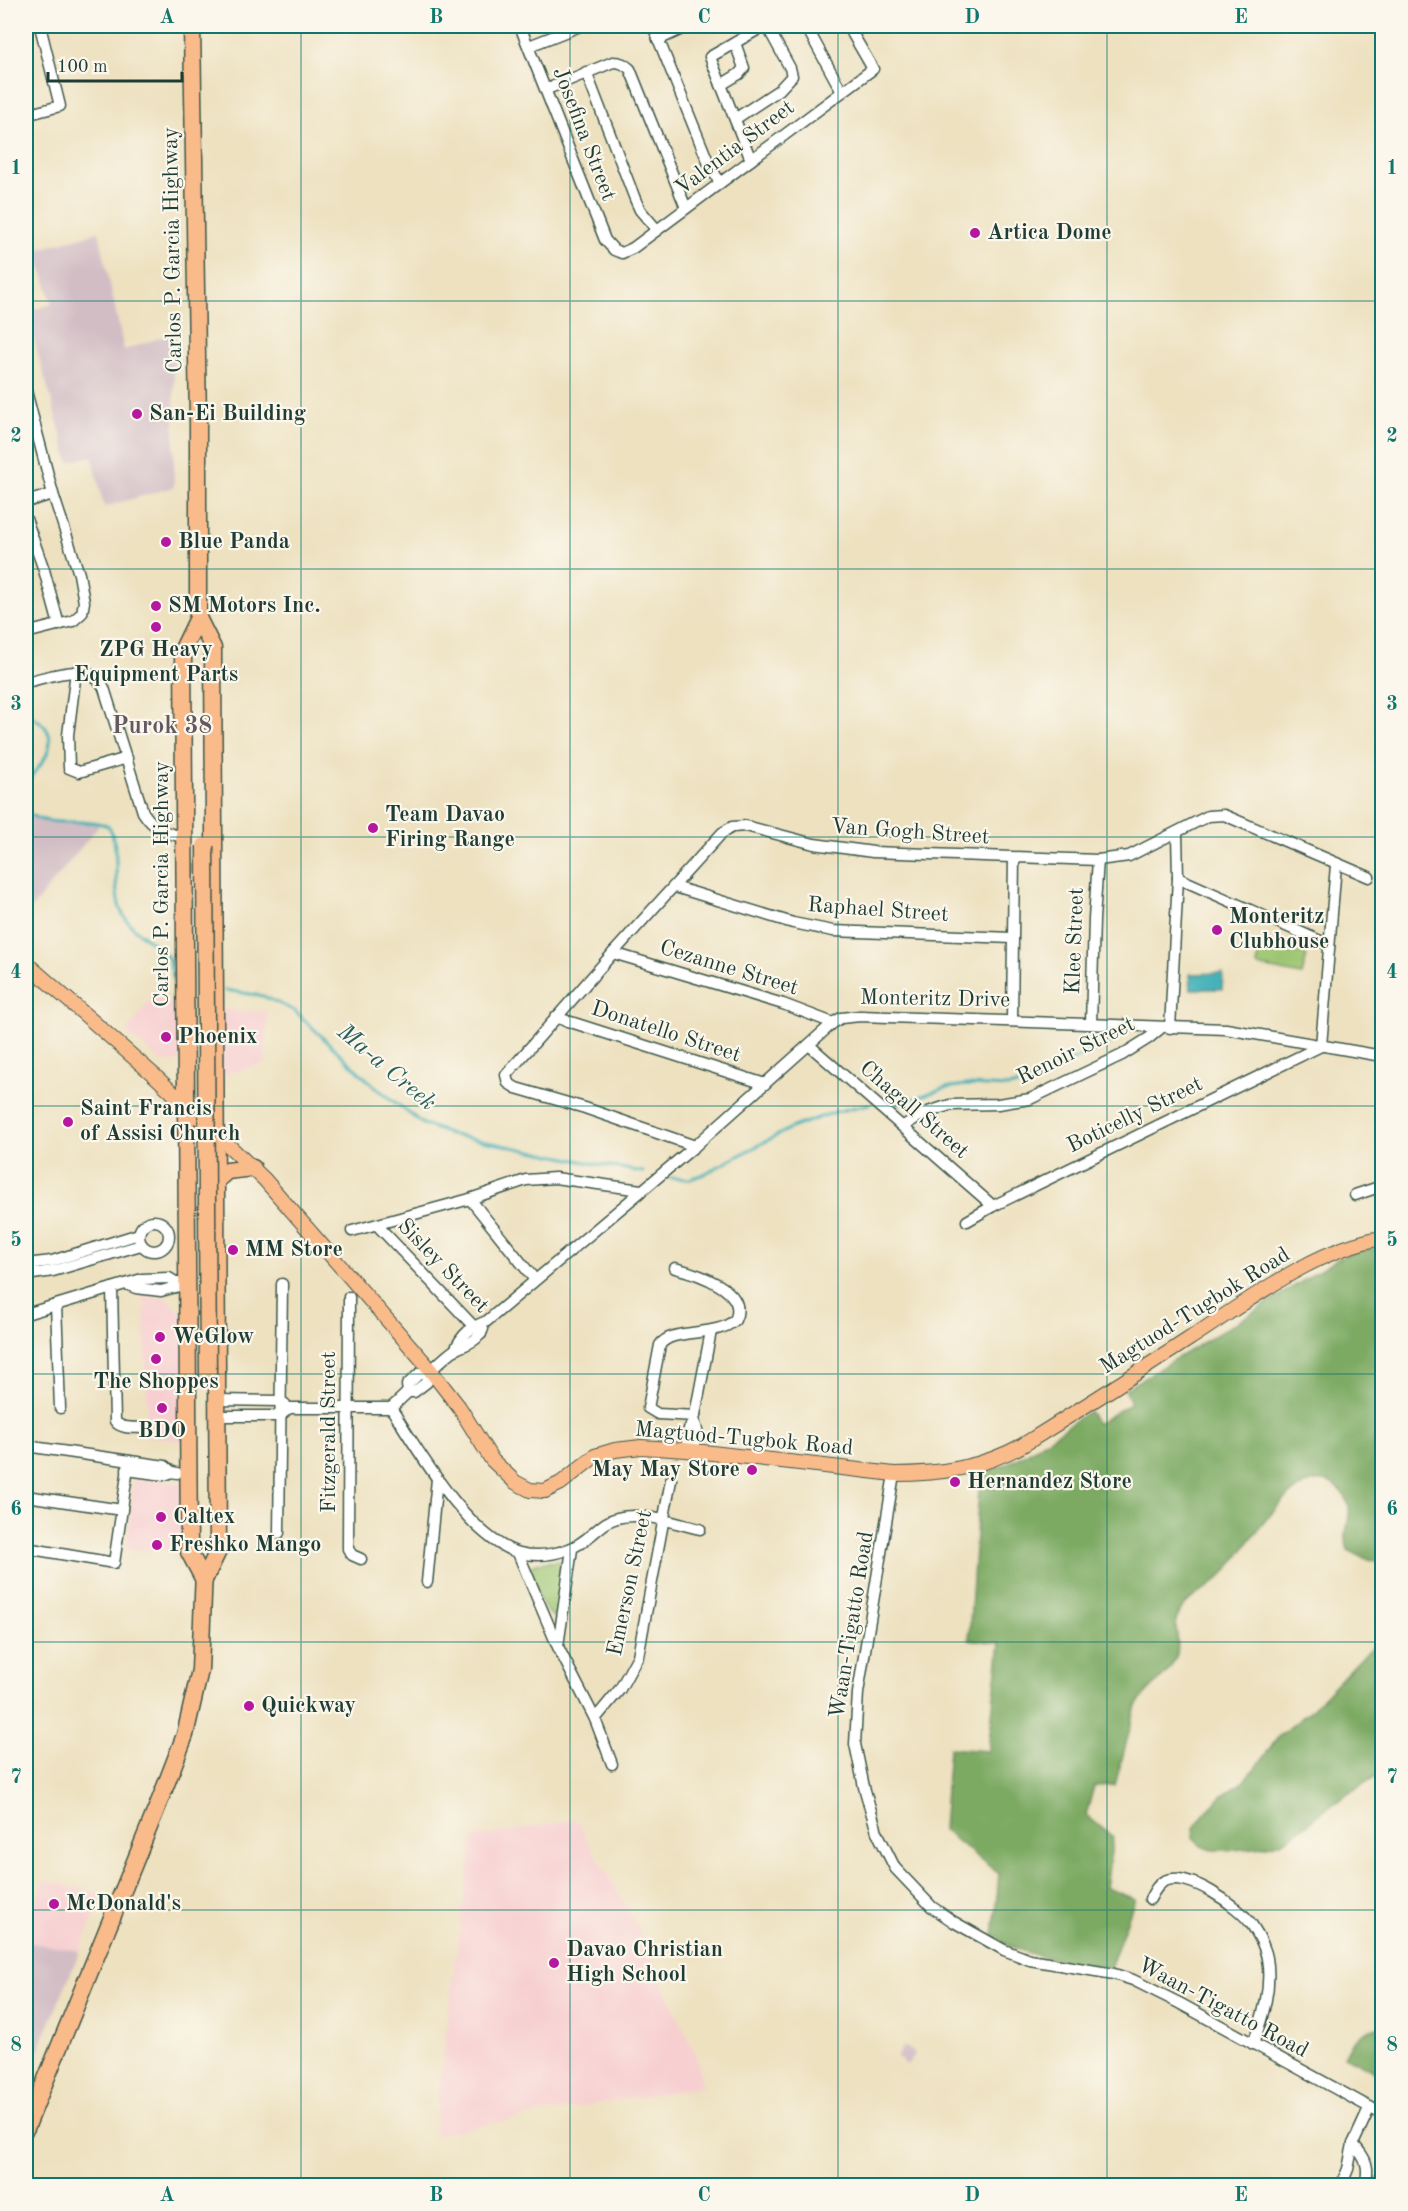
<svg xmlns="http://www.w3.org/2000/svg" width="1408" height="2211" font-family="'Old Standard TT',serif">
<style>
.built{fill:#f7cfd0}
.industrial{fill:#d2bdc5}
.green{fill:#9cc571;stroke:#5e8152;stroke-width:1.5}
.forest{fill:#7daa63;stroke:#4e744c;stroke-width:1.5}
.water{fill:#3eafb6;stroke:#2e7675;stroke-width:1.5}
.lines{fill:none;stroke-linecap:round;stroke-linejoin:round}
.stream{stroke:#3eafb6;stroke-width:3}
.minor-casing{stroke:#3e5649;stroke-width:13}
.major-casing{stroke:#3e5649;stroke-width:16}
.highway-casing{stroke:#3e5649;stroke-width:19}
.minor{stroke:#fff;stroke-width:10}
.major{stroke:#fabb8b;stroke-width:14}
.highway{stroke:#fabb8b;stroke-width:16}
.highway-bridge-casing{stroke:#3e5649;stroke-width:19;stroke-linecap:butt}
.highway-bridge{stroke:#fabb8b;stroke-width:16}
.grid{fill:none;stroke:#0f766e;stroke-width:1.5;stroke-opacity:0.55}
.poi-dot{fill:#b5179e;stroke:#fbf7ec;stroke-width:2}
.labels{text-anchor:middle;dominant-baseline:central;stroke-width:4.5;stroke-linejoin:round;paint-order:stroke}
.street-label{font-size:22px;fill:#1f3d34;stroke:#fbf7ec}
.poi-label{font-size:22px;font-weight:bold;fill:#1f3d34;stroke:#fbf7ec;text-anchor:start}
.neighbourhood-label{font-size:24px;font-weight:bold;fill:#615a62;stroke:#fbf7ec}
.water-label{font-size:24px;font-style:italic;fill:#285f5b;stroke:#fbf7ec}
.neatline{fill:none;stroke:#0f766e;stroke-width:2}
.grid-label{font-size:20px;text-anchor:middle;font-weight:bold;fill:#0f766e}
</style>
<rect width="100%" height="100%" fill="#fbf7ec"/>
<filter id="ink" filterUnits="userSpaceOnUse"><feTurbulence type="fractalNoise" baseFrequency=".0167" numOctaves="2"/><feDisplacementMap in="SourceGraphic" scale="12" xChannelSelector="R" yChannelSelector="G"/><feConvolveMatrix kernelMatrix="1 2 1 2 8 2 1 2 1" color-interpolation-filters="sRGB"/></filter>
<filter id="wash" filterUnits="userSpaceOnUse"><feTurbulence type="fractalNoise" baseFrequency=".008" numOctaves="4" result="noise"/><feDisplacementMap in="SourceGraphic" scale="24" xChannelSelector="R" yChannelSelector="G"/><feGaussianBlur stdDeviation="1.35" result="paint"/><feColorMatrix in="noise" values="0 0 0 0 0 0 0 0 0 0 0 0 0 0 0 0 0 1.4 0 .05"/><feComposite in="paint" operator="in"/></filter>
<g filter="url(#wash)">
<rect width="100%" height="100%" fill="#ede1c0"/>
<!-- built -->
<g class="built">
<path d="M153,996L181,1007L180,1062H163L126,1032Z"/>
<path d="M219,1010L267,1012L265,1063L220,1076Z"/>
<path d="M144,1297H164L184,1316V1442L148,1436Z"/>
<path d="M134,1478L184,1483V1550H126Z"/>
<path d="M576,1819L638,1928L698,2061L702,2087L582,2106L434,2135L450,1997L473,1838Z"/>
<path d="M45,1880L103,1895L80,1951L26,1942V1926Z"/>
</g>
<!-- industrial -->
<g class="industrial">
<path d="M99,232L124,350L174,333V487L104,507L92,456L69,462L26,312L52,304L36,250Z"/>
<path d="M26,810L29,814L56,822L101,823L26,915Z"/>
<path d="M26,1942L80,1951L26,2080Z"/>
<path d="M904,2046L915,2054L907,2065L896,2057Z"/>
</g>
<!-- green -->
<g class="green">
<path d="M1260,946L1307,955L1302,975L1257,966Z"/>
<path d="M559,1561L565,1566L558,1616L555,1618C542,1610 531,1583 530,1567L537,1563Z"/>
</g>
<!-- forest -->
<g class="forest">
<path d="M1382,1247V1562L1364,1558L1348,1550C1340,1527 1360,1511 1340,1490C1302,1450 1246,1551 1224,1574C1211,1588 1190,1595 1179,1612C1171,1624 1182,1642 1176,1657C1168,1677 1148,1688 1136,1706L1115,1785L1094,1786L1086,1815L1113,1837L1106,1888L1135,1899L1110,1968C1070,1961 1028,1959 993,1937L999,1874L943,1830L949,1748L988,1751L1000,1643L969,1639L980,1474C1021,1462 1054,1435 1089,1411L1097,1424L1131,1403L1125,1389L1244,1318L1337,1259L1357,1251Z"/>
<path d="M1382,1640V1772C1362,1785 1341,1798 1321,1813C1308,1823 1295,1835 1280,1842C1264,1848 1246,1849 1230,1850C1214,1851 1203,1851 1193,1838L1194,1828L1205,1813L1223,1795L1240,1784L1257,1766L1279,1736L1309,1712L1364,1655Z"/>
<path d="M1378,2027H1382V2075L1344,2056C1353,2041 1360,2031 1378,2027Z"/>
</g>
<!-- water -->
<path class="water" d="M1223,973L1222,989H1191L1190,974Z"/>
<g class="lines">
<!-- stream -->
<g class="stream">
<path d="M26,714C46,722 57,736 45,758C39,769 28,776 26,789"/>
<path d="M26,810C43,831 86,816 108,826C123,849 110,888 122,913C132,932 153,940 166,955C174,964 169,977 179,985"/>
<path d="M225,990L263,996L295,1011L374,1086L423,1124L453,1135L591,1163L643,1172"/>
<path d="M1376,1041L1382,1026"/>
<path d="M898,1104L945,1088L966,1085L1009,1087L1028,1082L1056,1067L1110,1044"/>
<path d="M669,1178L690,1179L704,1174L793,1127L835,1112L869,1104"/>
</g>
</g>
</g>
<g filter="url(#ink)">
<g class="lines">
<!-- minor casing -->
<g class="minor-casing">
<g id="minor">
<path d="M520,26L605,240L614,250L622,253L633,248L873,69L848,26"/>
<path d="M653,26L709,164L720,183"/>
<path d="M806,26L842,92"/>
<path d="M658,40L688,26"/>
<path d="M529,46L580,26"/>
<path d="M586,72L635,199L640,210L657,230"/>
<path d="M721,85L739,74L744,68L735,43"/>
<path d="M547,89L613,62C621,62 624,64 630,69L686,208"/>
<path d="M26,115L60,106L40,26"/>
<path d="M735,119L779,90L792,76L790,68L767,26"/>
<path d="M751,160L710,57L764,26"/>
<path d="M26,391L53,494L79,574L84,602L82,613L73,621L26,633"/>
<path d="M26,502L53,494"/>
<path d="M26,519L44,570L59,625"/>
<path d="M76,671L68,735L69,768L79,772L127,758"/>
<path d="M26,682C50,677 90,659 104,688L143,812C153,828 166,834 185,837"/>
<path d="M1178,878L1329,945"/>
<path d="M675,887L793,923L833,931L1012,938"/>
<path d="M613,953L783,1004L833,1023"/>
<path d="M555,1017L765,1084"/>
<path d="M1012,1020L1014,858"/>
<path d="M1091,1024L1094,919L1098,860"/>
<path d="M1170,1028L1178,878L1177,833"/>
<path d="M809,1045L993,1206"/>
<path d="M903,1126L925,1113L950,1105L998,1104L1030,1099L1122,1055L1149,1038L1161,1028"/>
<path d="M695,1146L585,1108L516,1088L508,1083L506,1075L613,953L722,833L732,827L746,826L814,844L873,852L1098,860L1129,856L1208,816L1224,815L1369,877"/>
<path d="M1355,1195L1382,1186"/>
<path d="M470,1199L535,1280"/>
<circle cx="154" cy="1236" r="15"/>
<path d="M967,1221L993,1206L1321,1046L1336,865"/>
<path d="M377,1225L481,1334"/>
<path d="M352,1231L470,1199L526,1180L555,1178L641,1190"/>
<path d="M26,1264L52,1261L139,1234"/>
<path d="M675,1268C695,1273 750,1290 735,1320C716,1338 672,1327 660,1345L648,1408L658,1414L695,1416"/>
<path d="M26,1275L53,1271L141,1245"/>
<path d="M126,1284L136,1288L161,1291L183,1285"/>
<path d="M112,1288L115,1421C121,1430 136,1427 145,1428"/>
<path d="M349,1297L348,1549L352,1555L361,1559"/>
<path d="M56,1305L60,1408"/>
<path d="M26,1314L142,1279L169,1278L180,1285"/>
<path d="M455,1350C462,1334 471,1327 487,1321L695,1146L833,1023L841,1018L860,1016L1226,1029L1382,1056"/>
<path d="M408,1392L407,1385L420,1373L426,1375C435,1367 446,1355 456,1349C467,1344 478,1341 483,1329"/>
<path d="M217,1400L280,1401L285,1404"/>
<path d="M391,1408C418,1450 470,1541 520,1553C537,1557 553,1555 569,1549C584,1544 594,1531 606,1523C630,1507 674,1523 700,1529"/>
<path d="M217,1416H280L289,1408H391L408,1392H414L427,1382L426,1375"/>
<path d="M26,1446L165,1466L172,1472"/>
<path d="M686,1450L689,1429L694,1420L711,1331"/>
<path d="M694,1451L697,1430L694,1420"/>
<path d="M127,1470L164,1475L172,1472L177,1473"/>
<path d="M894,1474L858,1693L855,1744L864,1787L877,1832L895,1868L932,1907L954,1922L1004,1950L1030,1960L1114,1974L1133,1980L1179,2003L1382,2114"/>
<path d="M26,1496L122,1510"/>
<path d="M279,1533L282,1284"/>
<path d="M26,1548L114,1563L129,1461"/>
<path d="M518,1553L558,1647L595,1719L612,1764"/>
<path d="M427,1582L437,1479"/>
<path d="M558,1646L572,1549"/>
<path d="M595,1719L620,1689L638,1656L671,1480"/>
<path d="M1150,1899C1154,1892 1157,1885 1164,1881C1187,1870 1239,1906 1252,1925C1258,1934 1265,1947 1267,1958C1272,1988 1263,2016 1253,2044"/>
<path d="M1353,2144C1366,2158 1371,2168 1364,2186"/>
<path d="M1341,2186L1348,2169L1353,2144L1370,2107"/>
</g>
</g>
<!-- major casing -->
<g class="major-casing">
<path id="major" d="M26,963L155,1076L264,1179L424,1362L459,1407L492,1460L515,1482L530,1490L545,1491L561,1483L595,1456L615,1450L641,1447L686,1450L894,1474C940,1474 982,1468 1023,1445C1079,1410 1134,1375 1189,1339C1247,1302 1314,1249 1382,1238"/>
</g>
<!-- highway casing -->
<g class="highway-casing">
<g id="highway">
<path d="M192,26L198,423V628"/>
<path d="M198,618L183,649L189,1552L204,1580"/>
<path d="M198,618L213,648L218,1551L204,1580"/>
<path d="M216,1181L227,1171L253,1168"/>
<path d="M26,2128L158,1805L185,1735L200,1670L204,1571"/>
</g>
</g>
<!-- minor -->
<use href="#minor" class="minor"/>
<!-- major -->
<use href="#major" class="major"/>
<!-- highway -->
<use href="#highway" class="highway"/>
<!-- highway-bridge casing -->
<g class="highway-bridge-casing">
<path id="highway-bridge" d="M205,846L208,1381"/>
</g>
<!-- highway-bridge -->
<use href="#highway-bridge" class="highway-bridge"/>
</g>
</g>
<!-- grid -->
<path class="grid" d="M301,26V2186M570,26V2186M838,26V2186M1107,26V2186M26,301H1382M26,569H1382M26,837H1382M26,1106H1382M26,1374H1382M26,1642H1382M26,1910H1382"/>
<!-- markers -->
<g class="poi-dot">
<circle cx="975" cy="233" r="6"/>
<circle cx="137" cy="414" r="6"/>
<circle cx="166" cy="542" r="6"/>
<circle cx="156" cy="606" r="6"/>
<circle cx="156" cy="627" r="6"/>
<circle cx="373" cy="828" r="6"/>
<circle cx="1217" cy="930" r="6"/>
<circle cx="166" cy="1037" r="6"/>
<circle cx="68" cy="1122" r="6"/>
<circle cx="233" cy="1250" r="6"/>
<circle cx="160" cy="1337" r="6"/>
<circle cx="156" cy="1359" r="6"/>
<circle cx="162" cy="1408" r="6"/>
<circle cx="752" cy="1470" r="6"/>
<circle cx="955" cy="1482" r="6"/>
<circle cx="161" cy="1517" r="6"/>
<circle cx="157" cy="1545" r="6"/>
<circle cx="249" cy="1706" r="6"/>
<circle cx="54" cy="1904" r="6"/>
<circle cx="554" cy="1963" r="6"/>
</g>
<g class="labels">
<!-- street labels -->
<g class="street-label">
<text transform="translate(584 134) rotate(69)">Josefina Street</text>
<text transform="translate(735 148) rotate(-37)">Valentia Street</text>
<text transform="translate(173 250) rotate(-91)">Carlos P. Garcia Highway</text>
<text transform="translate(910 832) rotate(4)">Van Gogh Street</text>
<text transform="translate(162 884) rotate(-90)">Carlos P. Garcia Highway</text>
<text transform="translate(878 910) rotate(4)">Raphael Street</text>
<text transform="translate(1075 941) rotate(-88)">Klee Street</text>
<text transform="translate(729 968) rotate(17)">Cezanne Street</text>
<text transform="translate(935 999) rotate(1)">Monteritz Drive</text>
<text transform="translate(666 1032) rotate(18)">Donatello Street</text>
<text transform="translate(1076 1051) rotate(-26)">Renoir Street</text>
<text transform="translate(914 1110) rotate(41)">Chagall Street</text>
<text transform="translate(1135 1115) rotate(-26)">Boticelly Street</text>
<text transform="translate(443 1266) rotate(46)">Sisley Street</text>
<text transform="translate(1195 1311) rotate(-32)">Magtuod-Tugbok Road</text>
<text transform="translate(329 1432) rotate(-90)">Fitzgerald Street</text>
<text transform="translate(744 1439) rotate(5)">Magtuod-Tugbok Road</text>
<text transform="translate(630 1583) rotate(-78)">Emerson Street</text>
<text transform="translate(852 1625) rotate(-81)">Waan-Tigatto Road</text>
<text transform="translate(1223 2008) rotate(28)">Waan-Tigatto Road</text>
</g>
<!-- poi labels -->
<g class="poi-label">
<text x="987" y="233">Artica Dome</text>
<text x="149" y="414">San-Ei Building</text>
<text x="178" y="542">Blue Panda</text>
<text x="168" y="606">SM Motors Inc.</text>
<text x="156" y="650" text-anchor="middle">ZPG Heavy<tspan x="156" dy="25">Equipment Parts</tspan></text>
<text x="385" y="815">Team Davao<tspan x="385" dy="25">Firing Range</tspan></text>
<text x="1229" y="917">Monteritz<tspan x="1229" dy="25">Clubhouse</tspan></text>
<text x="178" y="1037">Phoenix</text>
<text x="80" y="1109">Saint Francis<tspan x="80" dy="25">of Assisi Church</tspan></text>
<text x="245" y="1250">MM Store</text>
<text x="172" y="1337">WeGlow</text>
<text x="156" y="1382" text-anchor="middle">The Shoppes</text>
<text x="162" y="1431" text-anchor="middle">BDO</text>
<text x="740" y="1470" text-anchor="end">May May Store</text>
<text x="967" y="1482">Hernandez Store</text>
<text x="173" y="1517">Caltex</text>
<text x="169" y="1545">Freshko Mango</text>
<text x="261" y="1706">Quickway</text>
<text x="66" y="1904">McDonald's</text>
<text x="566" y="1950">Davao Christian<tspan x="566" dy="25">High School</tspan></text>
</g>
<!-- neighbourhood labels -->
<g class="neighbourhood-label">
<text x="162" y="727">Purok 38</text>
</g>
<!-- water labels -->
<g class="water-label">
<text transform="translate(386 1068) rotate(40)">Ma-a Creek</text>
</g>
</g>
<!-- margin -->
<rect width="1408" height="2211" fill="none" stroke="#fbf7ec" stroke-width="66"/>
<!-- scale -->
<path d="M48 72v9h134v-9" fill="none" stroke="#1f3d34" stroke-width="3"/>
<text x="57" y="72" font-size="18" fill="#1f3d34" stroke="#fbf7ec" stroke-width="4.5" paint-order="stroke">100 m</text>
<rect x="33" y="33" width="1342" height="2145" class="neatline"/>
<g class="grid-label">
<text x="167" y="23">A</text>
<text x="436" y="23">B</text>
<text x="704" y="23">C</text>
<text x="972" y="23">D</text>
<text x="1241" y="23">E</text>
<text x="16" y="174">1</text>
<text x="1392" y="174">1</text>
<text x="16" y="442">2</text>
<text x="1392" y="442">2</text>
<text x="16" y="710">3</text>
<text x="1392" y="710">3</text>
<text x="16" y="978">4</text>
<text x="1392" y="978">4</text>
<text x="16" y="1246">5</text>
<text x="1392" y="1246">5</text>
<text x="16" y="1515">6</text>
<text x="1392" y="1515">6</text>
<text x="16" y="1783">7</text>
<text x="1392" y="1783">7</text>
<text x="16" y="2051">8</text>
<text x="1392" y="2051">8</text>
<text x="167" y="2201">A</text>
<text x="436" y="2201">B</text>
<text x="704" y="2201">C</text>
<text x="972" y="2201">D</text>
<text x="1241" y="2201">E</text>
</g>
</svg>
